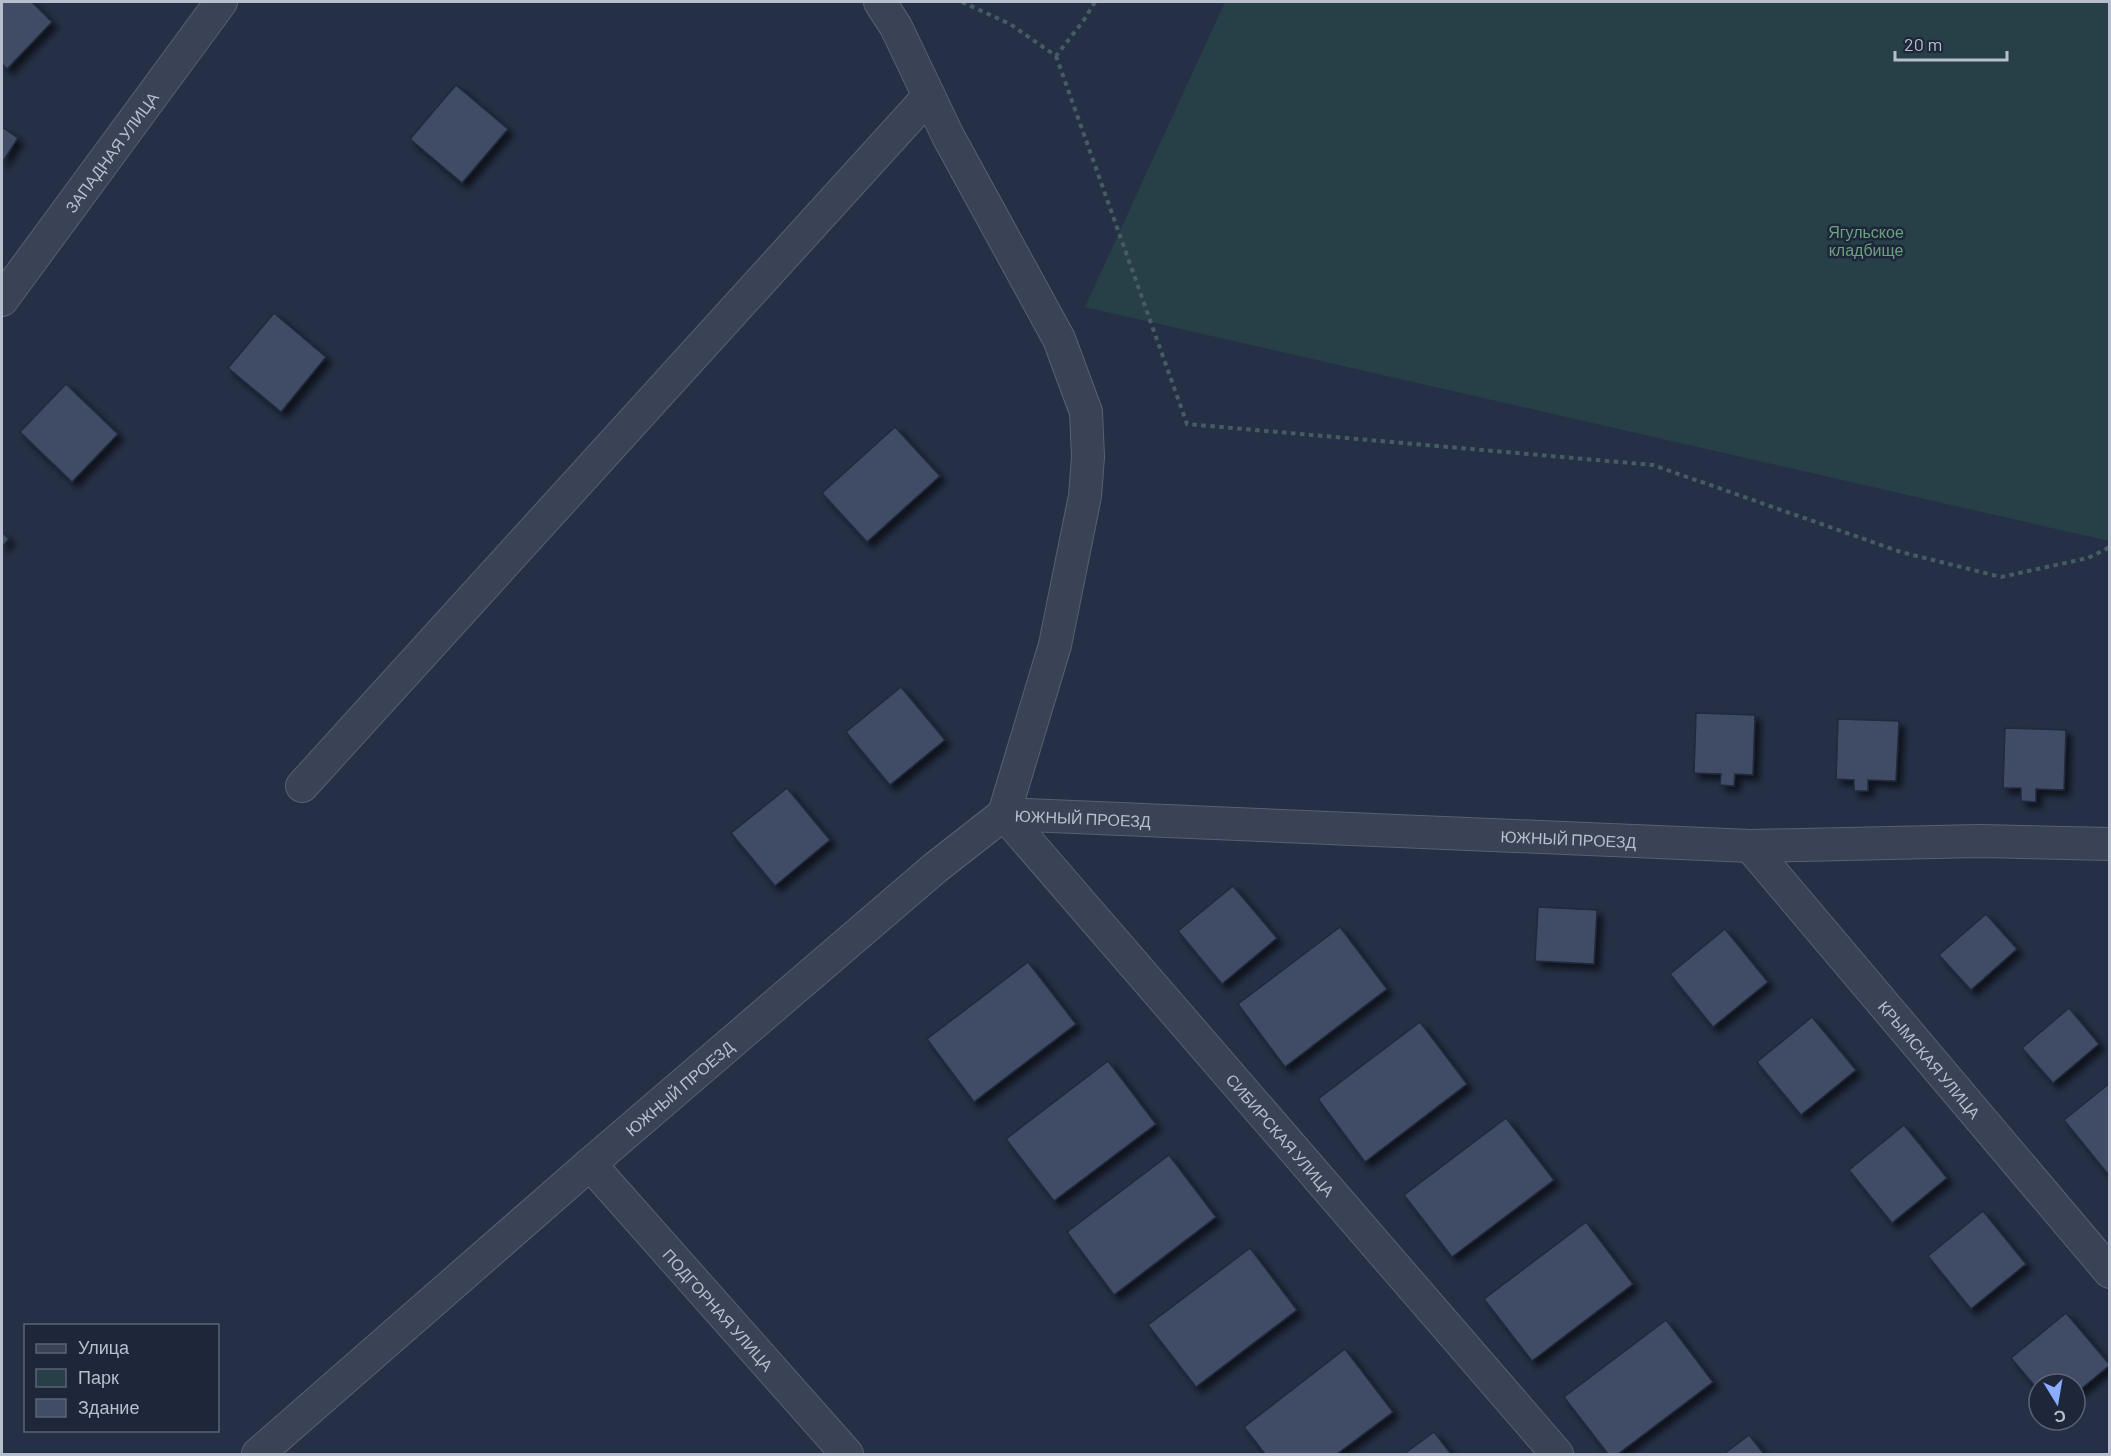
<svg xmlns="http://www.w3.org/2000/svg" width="2111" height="1456" font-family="Barlow,sans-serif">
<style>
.green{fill:#274047}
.building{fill:#414c66;stroke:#20293c;stroke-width:1.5;filter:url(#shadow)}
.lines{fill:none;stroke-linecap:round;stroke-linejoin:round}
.minor-casing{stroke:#586072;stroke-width:34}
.path{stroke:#455d62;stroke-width:4;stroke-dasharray:4.5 4.5;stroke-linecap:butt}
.minor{stroke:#3a4255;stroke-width:32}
.labels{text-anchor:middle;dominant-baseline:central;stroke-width:5;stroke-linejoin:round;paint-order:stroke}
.street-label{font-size:16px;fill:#b7bece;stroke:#1e273a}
.park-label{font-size:16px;fill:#6ca17d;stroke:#1e273a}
</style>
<defs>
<filter id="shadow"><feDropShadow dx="5.5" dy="5.5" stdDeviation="3" flood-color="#0009"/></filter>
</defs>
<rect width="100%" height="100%" fill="#253046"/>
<!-- green -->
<path class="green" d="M1225,2H2109V541L1085,307Z"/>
<!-- building -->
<g class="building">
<path d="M2,2H32L52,22L7,69L2,64Z"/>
<path d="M456,85L508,129L462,183L410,139Z"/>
<path d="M2,127L18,138L2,163Z"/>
<path d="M274,313L326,357L281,412L228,368Z"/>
<path d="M66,384L118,434L72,482L20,432Z"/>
<path d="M895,427L940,476L867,542L822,493Z"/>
<path d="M2,532L9,539L2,547Z"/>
<path d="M901,687L945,740L890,785L846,732Z"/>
<path d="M1696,713L1755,715L1753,775L1735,774L1734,786L1720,785L1721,774L1694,773Z"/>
<path d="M1838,719L1899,721L1896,781L1868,780V791H1854V780L1836,779Z"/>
<path d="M2005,728L2066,730L2064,790L2036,789V802L2021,801V788H2003Z"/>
<path d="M787,788L830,840L775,886L731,833Z"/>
<path d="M1233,886L1277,938L1222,984L1178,931Z"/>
<path d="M1538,907L1597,910L1594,964L1535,961Z"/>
<path d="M1986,914L2017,949L1971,990L1939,955Z"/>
<path d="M1340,927L1387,989L1285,1067L1238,1004Z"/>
<path d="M1725,929L1768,982L1713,1027L1670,974Z"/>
<path d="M1028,962L1076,1024L974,1102L927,1039Z"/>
<path d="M2069,1008L2099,1044L2053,1083L2022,1048Z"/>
<path d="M1812,1017L1856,1070L1801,1115L1757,1062Z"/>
<path d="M1420,1022L1467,1084L1365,1162L1318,1099Z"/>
<path d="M1108,1061L1156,1124L1054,1201L1006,1139Z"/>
<path d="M2110,1083V1171L2107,1173L2064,1120Z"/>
<path d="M1506,1118L1554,1180L1452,1257L1404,1195Z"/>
<path d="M1904,1125L1947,1178L1892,1223L1849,1170Z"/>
<path d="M1169,1155L1216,1217L1114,1295L1067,1232Z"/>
<path d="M1983,1211L2026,1264L1971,1309L1928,1256Z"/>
<path d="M1586,1222L1633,1284L1532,1361L1484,1299Z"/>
<path d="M1250,1248L1297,1310L1196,1387L1148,1325Z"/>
<path d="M2066,1313L2110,1365L2075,1394V1384H2039V1391L2011,1358Z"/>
<path d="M1666,1320L1713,1382L1618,1454H1608L1564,1397Z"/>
<path d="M1345,1349L1393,1412L1337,1454H1265L1244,1427Z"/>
<path d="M1434,1432L1451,1454H1404Z"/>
<path d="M1749,1435L1764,1454H1724Z"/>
</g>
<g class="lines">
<!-- minor casing -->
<g class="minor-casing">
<g id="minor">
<path id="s1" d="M880,2L896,27L948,136L1059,339L1086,412L1088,457L1085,496L1055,645L1004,814L1557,1454"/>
<path id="s2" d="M2,300L221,2"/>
<path d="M302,786L929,96"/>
<path id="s3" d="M1750,846L2110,1272"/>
<path id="s4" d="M590,1164L847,1454"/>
<path id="s5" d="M258,1454L590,1164L935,868L1004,814L1750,846L1980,841L2110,844"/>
</g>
</g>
<!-- path -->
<g class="path">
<path d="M962,2L1010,24L1056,56L1084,20L1095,2"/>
<path d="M1056,56L1187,424L1653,465L1901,552L2001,577L2088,558L2110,547"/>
</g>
<!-- minor -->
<use href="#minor" class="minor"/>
</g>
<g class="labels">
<!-- street labels -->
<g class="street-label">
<text stroke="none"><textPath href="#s2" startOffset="184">ЗАПАДНАЯ УЛИЦА</textPath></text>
<text stroke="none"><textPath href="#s5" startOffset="1062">ЮЖНЫЙ ПРОЕЗД</textPath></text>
<text stroke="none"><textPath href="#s5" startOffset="1548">ЮЖНЫЙ ПРОЕЗД</textPath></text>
<text stroke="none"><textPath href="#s3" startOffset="279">КРЫМСКАЯ УЛИЦА</textPath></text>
<text stroke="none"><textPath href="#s5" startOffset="558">ЮЖНЫЙ ПРОЕЗД</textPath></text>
<text stroke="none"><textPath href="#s1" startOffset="1296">СИБИРСКАЯ УЛИЦА</textPath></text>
<text stroke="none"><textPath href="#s4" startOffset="194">ПОДГОРНАЯ УЛИЦА</textPath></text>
</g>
<!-- park labels -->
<g class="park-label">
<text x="1866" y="231">Ягульское<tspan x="1866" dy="18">кладбище</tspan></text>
</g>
</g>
<!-- border -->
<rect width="2111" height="1456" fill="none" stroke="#b7bece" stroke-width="6"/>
<!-- legend -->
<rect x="24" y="1324" width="195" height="108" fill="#1e273a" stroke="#5b6375" stroke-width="1.5"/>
<rect x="36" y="1344" width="30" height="9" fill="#3a4255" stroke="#5b6375" stroke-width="1.5"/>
<text x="78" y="1354" font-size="18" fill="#b7bece">Улица</text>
<rect x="36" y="1369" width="30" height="18" fill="#274047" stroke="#5b6375" stroke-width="1.5"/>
<text x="78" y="1384" font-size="18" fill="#b7bece">Парк</text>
<rect x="36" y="1399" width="30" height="18" fill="#414c66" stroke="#5b6375" stroke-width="1.5"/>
<text x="78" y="1414" font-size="18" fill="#b7bece">Здание</text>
<!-- north arrow -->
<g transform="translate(2057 1402) rotate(169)"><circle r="28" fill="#1e273a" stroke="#5b6375" stroke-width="1.5"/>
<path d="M0-4.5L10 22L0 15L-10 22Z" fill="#8badff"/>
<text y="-9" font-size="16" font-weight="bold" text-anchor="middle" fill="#b7bece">С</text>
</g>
<!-- scale -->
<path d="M1895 51v9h112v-9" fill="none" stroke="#b7bece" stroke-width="3"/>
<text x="1904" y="51" font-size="18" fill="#b7bece" stroke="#1e273a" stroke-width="4.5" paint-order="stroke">20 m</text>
</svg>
